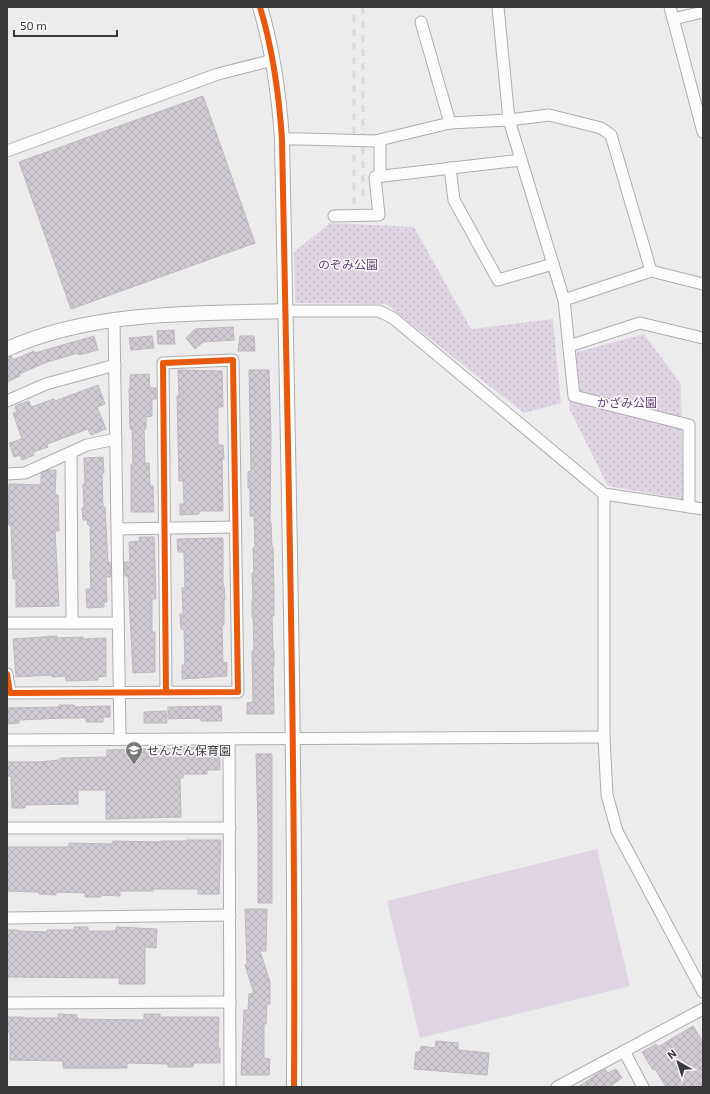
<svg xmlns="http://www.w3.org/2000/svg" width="710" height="1094" font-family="'Exo 2','Noto Sans JP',sans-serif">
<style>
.green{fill:url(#green-dots)}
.pitch{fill:#ded4e2}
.building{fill:url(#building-cross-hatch);stroke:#bbbabb}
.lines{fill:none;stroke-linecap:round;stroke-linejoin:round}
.minor-casing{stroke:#aeadae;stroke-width:13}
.tertiary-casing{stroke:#aeadae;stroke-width:16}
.minor{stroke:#fcfcfc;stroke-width:11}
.tertiary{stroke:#fcfcfc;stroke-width:14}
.rail{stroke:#dadada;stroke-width:3;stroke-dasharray:7 7;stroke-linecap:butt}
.minor-bridge-casing{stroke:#aeadae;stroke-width:13;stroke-linecap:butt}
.minor-bridge{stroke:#fcfcfc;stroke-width:11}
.cycleway-casing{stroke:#faf8fb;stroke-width:8}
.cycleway{stroke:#e8590c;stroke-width:6}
.labels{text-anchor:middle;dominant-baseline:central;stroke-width:3;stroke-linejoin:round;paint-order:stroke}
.park-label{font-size:12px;fill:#623f71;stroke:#faf8fb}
.poi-label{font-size:12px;fill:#3a393a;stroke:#faf8fb;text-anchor:start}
</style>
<defs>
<pattern id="green-dots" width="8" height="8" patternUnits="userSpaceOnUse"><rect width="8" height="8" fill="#ded4e2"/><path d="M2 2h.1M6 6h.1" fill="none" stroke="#bfb7c3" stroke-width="1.8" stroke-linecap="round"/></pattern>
<pattern id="building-cross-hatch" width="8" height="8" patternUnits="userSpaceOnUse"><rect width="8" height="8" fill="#d0cad2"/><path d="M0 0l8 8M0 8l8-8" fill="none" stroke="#b3aeb5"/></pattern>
</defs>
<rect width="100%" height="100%" fill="#edeced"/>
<!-- green -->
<g class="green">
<path d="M330,223L414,227L471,329L553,319L561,403L524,413L386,304L295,303L294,252Z"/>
<path d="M644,334L681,384L683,499L608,486L569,408L577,352Z"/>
</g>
<!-- pitch -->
<path class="pitch" d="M597,849L630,986L420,1038L387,901Z"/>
<!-- building -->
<g class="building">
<path d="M203,96L255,243L71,309L19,162Z"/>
<path d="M233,327L234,340L203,342L195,349L186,338L195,329Z"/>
<path d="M174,330L175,344H158L157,331Z"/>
<path d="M94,336L98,350L78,355V353L47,362L19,374L20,376L7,382V357L11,356L13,360L34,351L35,353Z"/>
<path d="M152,336L154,348L131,350L129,338Z"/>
<path d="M240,336H254L255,351H238Z"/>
<path d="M178,370L222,371L223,407H218V445H223L224,459H222L223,511H199V514L180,515V504H184L183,481H179L177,396H179Z"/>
<path d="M249,370H269L271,435L270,522H271L272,547H273L274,591V616H272L273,650H274V667H273L274,714H247V703L253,702L252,651H254L253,617H252V601H253L252,573H254L253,548L255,547L254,516H250V488H248V472L251,471Z"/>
<path d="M149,374L150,388H156V399H152V416L146,417V429H144L145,463H149L150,486H153L154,512H131V464H133L132,429H130L129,389H130V375Z"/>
<path d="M98,385L105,404L97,407L106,429L91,435L88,429L47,444L48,447L33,452L34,455L22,460L20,455L14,457L9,443L22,439L13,413L17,412L15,406L29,401L31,407L54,399L55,401Z"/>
<path d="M103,457L104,473H102L103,507H105L108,562H110L111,577H106L107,602H104V607L87,608L86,589H91L90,562H91L90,525H88L87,520H83L82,508H84L83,484H85L84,458Z"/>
<path d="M49,470H56L55,495H58L59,531H55L59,606L16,607V579H13L11,525H8L9,484L41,485V473Z"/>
<path d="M139,537H154L156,599H152V632H155V672L133,673L128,576H125L124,562H130L129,542L140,541Z"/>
<path d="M223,538V586H224L225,600H224V625H222L223,663L227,662V676L182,679V665H185L184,629H181L180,614H183L182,588H185L184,552H178L177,539Z"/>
<path d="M57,636V638L83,637V639L106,638V676L98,677V680L66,681L65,676L52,677V675L16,677L13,639Z"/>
<path d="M59,705H74V707L110,706V717H103V722H86V718H64L19,720V723L7,724V708L59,707Z"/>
<path d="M221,706L222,721H201V718L168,719V707Z"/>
<path d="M166,711L167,723H144V712Z"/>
<path d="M220,747V770H207V774H183V778H180L181,817L106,819V790H78V804L25,805V808H12L11,776H7V762H38L60,760V758L107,757V750Z"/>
<path d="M256,754H272V903H258V826Z"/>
<path d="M186,840H221L219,894H198V889H153V891H120V896L101,895V897H85V893L56,892V895L39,894V892L7,891V847H69V843L112,844L113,841L161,842V841H186Z"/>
<path d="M245,909H267L266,951H260L270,982V1004H267L266,1024H264V1058L270,1059L269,1075H241L244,1010H248L249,994L254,993L245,965L247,964Z"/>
<path d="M74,927H88V931H116V927L157,929L156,948L145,947V984H119V978L7,977V930H18V931L47,932V930H74Z"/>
<path d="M58,1014L77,1015V1019L144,1020V1014H160V1017H219L218,1048H220V1063H194L193,1067H168V1064L127,1063V1068H63V1061L10,1060V1032H7V1017H23V1018H58Z"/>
<path d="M693,1026L703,1042V1087H666L655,1069L653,1070L642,1052L656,1044L658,1047Z"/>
<path d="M436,1041L458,1043V1050L489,1053L487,1075L414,1069L416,1052H420L421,1046L435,1048Z"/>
<path d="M605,1069L608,1073L616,1069L622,1078L609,1087H578Z"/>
</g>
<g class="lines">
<!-- minor casing -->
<g class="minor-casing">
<g id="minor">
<path d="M498,7L509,120L564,300L574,396L689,425V507"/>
<path d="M670,7L703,132"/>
<path d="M673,19L703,12"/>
<path d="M421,22L450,123"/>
<path d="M282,139H303"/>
<path d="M380,140V176"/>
<path d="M375,141L450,123L509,120L549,115L601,128L611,135L651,271"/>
<path d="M7,151L218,74L273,60"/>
<path d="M450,168L454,200L498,280L553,264"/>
<path d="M334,216L379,215L375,177L521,160"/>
<path d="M564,300L651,271L703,284"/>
<path d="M286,311H379L393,318L604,494L703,509"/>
<path d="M114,320L120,739"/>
<path d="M569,346L640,323L703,338"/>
<path d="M7,401L46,384L115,365"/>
<path d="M71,453L72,623"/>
<path d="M7,474L25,473L87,445L116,439"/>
<path d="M604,494V737L607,795L617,831L703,992"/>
<path d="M117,529L235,527"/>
<path d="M7,623H118"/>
<path d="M7,674L10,693L238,692L233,360L163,363L166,692"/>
<path d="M229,739L230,1087"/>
<path d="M7,740L604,737"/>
<path d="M7,828H230"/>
<path d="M7,918L230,915"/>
<path d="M7,1003L230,1002"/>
<path d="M624,1051L643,1087"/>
<path d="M557,1087L703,1009"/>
</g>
</g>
<!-- tertiary casing -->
<g class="tertiary-casing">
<g id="tertiary">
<path d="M260,7C273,50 279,95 282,139C288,455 296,771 294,1087"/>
<path d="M7,349C94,310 192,314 286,311"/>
</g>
</g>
<!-- minor -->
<use href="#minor" class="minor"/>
<!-- tertiary -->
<use href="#tertiary" class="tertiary"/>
<!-- rail -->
<g class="rail">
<path d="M363,7V202"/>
<path d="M354,204V7"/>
</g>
<!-- minor-bridge casing -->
<g class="minor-bridge-casing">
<path id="minor-bridge" d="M303,139L375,141"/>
</g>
<!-- minor-bridge -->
<use href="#minor-bridge" class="minor-bridge"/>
<!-- cycleway casing -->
<g class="cycleway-casing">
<g id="cycleway">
<path d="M260,7C273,50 279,95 282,139C288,455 296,771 294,1087"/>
<path d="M7,674L10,693L238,692L233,360L163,363L166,692"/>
</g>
</g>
<!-- cycleway -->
<use href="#cycleway" class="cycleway"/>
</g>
<!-- icons -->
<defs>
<g id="school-pin" transform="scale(0.9)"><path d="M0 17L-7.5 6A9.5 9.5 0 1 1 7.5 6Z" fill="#797879" stroke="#faf8fb"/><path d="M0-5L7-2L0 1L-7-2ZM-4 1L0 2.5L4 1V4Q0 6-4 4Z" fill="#fff"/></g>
</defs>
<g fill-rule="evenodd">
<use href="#school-pin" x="134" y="750"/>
</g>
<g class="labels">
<!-- park labels -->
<g class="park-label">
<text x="348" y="264">のぞみ公園</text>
<text x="627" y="402">かざみ公園</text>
</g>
<!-- poi labels -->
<g class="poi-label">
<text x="147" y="750">せんだん保育園</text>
</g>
</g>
<!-- border -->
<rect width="710" height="1094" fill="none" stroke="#3a393a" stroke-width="16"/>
<!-- north arrow -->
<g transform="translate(678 1062) rotate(321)" stroke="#faf8fb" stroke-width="3" paint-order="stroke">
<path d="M0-3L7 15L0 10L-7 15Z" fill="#3a393a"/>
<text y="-6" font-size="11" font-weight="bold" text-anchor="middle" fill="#3a393a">N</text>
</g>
<!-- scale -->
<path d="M14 30v6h103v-6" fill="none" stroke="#3a393a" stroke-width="2"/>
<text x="20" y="30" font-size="12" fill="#3a393a" stroke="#faf8fb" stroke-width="3" paint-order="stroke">50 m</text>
</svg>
